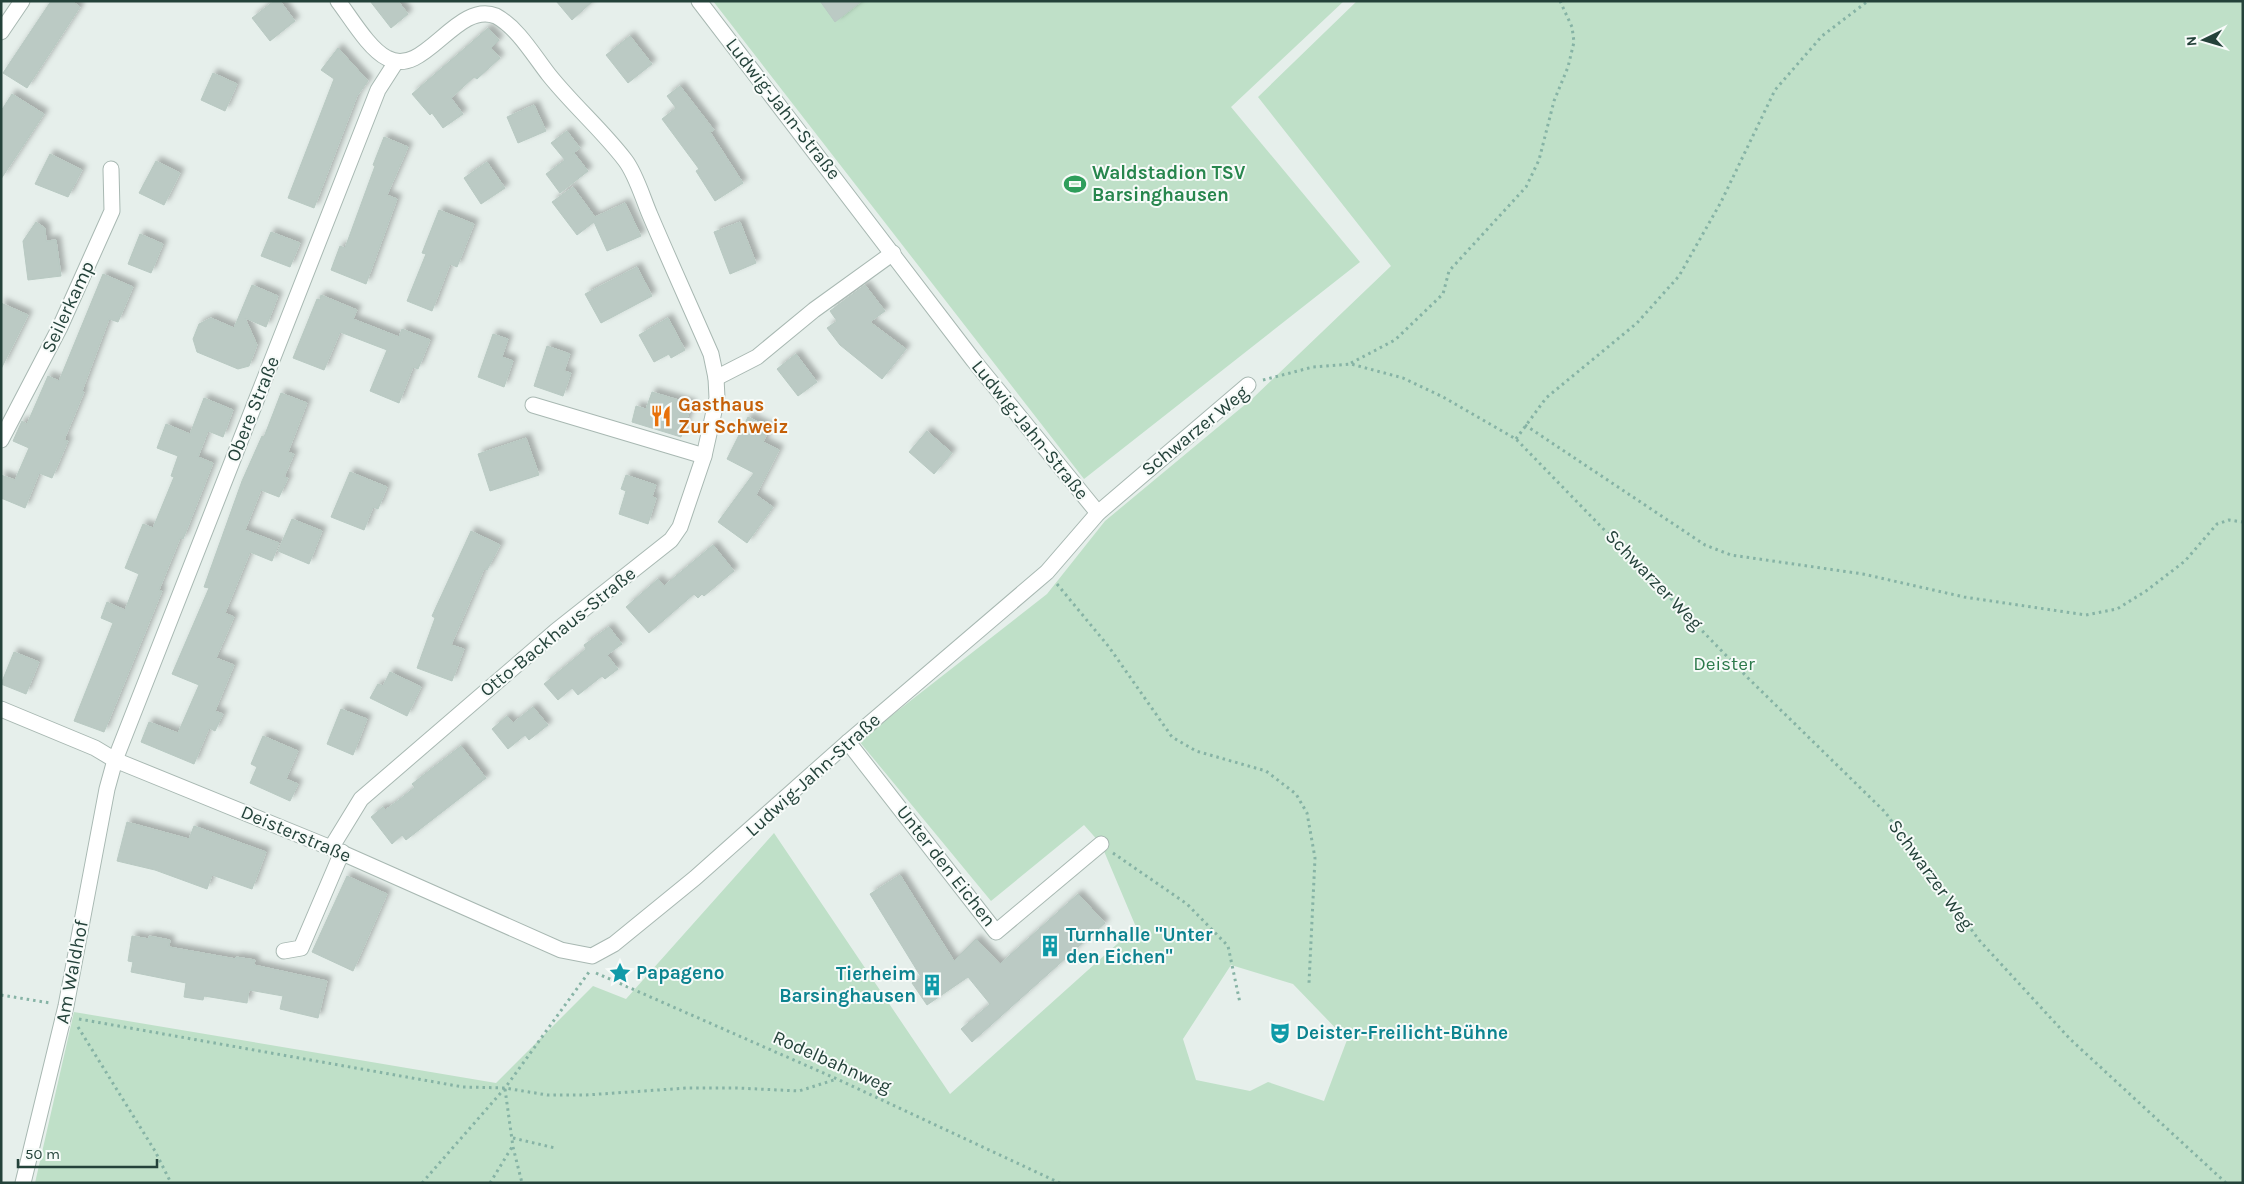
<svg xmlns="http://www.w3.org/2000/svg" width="2244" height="1184" font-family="Karla,sans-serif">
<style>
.green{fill:#bfe0c8;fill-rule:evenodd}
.building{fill:#bbcac4;stroke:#b8c9c2;filter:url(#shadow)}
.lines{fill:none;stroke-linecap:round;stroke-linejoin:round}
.minor-casing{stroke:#a8b8b2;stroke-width:17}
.path{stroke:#86b3a5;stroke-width:3;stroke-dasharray:2.5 4;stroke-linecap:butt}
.minor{stroke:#fff;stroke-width:15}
.labels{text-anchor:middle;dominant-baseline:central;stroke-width:4;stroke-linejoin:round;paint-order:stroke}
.street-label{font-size:19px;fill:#24423a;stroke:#f7fbf9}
.leisure-label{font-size:19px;font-weight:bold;fill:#27864d;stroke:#f7fbf9;text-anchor:start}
.food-label{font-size:19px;font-weight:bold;fill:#c56008;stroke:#f7fbf9;text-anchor:start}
.park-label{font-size:19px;fill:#2d7a4b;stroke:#f7fbf9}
.culture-label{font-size:19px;font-weight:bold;fill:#0d838f;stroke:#f7fbf9;text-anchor:start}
</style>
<defs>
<filter id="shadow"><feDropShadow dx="4.5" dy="-4.5" stdDeviation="2.5" flood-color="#0004"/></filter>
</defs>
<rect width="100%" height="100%" fill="#e6efeb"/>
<!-- green -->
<g class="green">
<path d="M713,1H1344L1231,107L1360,262L1084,479Z"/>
<path d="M1357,1H2243V1183H35L74,1012L496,1083L593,986L626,999L774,833L950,1094L1136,927L1101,844L1084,825L991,901L859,741L1047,594L1105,521L1253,398L1391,266L1258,97ZM1231,965L1293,984L1347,1040L1324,1101L1268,1082L1250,1091L1196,1080L1183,1039Z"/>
</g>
<!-- building -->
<g class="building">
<path d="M51,1H72L80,7L27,88L3,73Z"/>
<path d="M274,1H280L295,21L270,41L252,18Z"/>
<path d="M370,1H398L408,14L391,28Z"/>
<path d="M556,1H593L572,20Z"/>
<path d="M820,1H862L835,22Z"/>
<path d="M488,28L499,40L491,48L500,58L477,79L474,77L451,98L463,114L443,128L432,113L430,115L412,94Z"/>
<path d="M630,36L652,64L628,83L606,55Z"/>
<path d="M338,48L368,81L357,96L314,208L288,198L334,79L321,70Z"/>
<path d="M213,73L237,84L225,111L201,100Z"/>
<path d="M680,86L714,130L710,132L743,183L715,201L696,171L699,169L662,119L676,108L667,96Z"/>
<path d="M12,94L44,114L1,179V111Z"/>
<path d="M534,105L546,131L518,143L507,117Z"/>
<path d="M567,131L580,148L572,154L574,153L588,171L560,193L546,174L565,160L551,143Z"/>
<path d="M384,137L408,147L387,195L397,199L366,284L331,270L340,246L345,248L375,166L373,165Z"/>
<path d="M50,154L82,170L68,197L35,184Z"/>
<path d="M156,161L180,173L164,205L139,193Z"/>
<path d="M487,162L505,188L481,204L464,178Z"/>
<path d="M573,187L595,217L625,203L641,236L607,251L594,222L577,235L552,202Z"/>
<path d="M439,210L474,224L457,267L450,264L432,311L407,301L426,254L422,253Z"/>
<path d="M36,222L45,228L46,241L56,240L61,276L28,280L23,241Z"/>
<path d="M740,222L756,263L730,274L714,232Z"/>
<path d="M271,232L300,243L290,267L261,256Z"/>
<path d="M140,234L163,244L151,273L128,264Z"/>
<path d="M637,267L652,296L601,323L585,294Z"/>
<path d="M103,274L133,287L118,322L109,319L82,391L84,392L64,440L68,441L52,478L39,473L25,508L1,498V475L15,480L29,448L13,441L22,421L27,424L48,376L59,381Z"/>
<path d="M252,285L278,296L266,327L245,318L257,345L249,366L238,369L197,352L193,339L199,324L211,318L234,328Z"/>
<path d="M865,285L885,311L870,322L906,349L882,379L840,345L827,328L837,321L830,311Z"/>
<path d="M321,295L357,310L353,319L399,337L402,329L430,340L418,369L413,367L399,403L370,391L387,350L340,332L324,370L293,358L317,299L320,300Z"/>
<path d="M1,303L28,315L1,369Z"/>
<path d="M668,318L685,350L671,358L669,354L654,362L639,335Z"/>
<path d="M493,334L508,339L502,357L513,361L504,387L478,377Z"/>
<path d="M547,346L570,354L564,371L571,373L563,396L534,386Z"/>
<path d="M796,354L817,382L798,396L777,369Z"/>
<path d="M652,392L692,404L681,437L632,422L636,406L646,409Z"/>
<path d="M281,393L307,403L288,452L294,454L284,477L288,478L279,497L261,490L245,530L279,543L272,561L250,552L225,613L234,617L216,658L234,665L215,711L223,714L215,731L209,728L194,764L141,742L149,722L178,733L199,685L172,674L209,588L204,587L242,481L262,436L264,437Z"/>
<path d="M204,398L233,410L223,437L208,431L198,457L213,463L183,539L180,538L159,590L162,591L104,732L74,721L113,623L101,618L107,602L125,610L139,574L125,568L143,524L153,528L174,477L171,476L178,456L157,448L166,424L190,434Z"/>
<path d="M748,417L770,428L763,442L779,450L756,495L773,507L747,543L718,522L754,473L727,459Z"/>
<path d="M927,431L952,453L934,474L909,452Z"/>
<path d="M526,438L539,475L490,491L478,454Z"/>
<path d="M350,472L387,487L378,509L373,507L364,530L331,517Z"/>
<path d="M626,475L656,485L652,497L656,498L648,524L619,514L626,491L621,489Z"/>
<path d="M292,519L322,531L309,564L278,551Z"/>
<path d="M471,531L500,545L487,570L484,569L451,645L464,649L452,681L417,668L435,618L432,616Z"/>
<path d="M713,545L734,571L704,596L702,594L698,598L694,594L649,633L626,607L658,579L664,586Z"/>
<path d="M609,627L622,644L607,655L618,669L605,679L602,676L578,695L572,688L558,700L544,684L586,649L584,645Z"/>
<path d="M14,652L39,662L26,694L1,684Z"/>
<path d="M390,672L421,687L407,716L370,698L378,684L383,686Z"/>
<path d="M533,707L548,725L529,740L525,735L508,749L492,729L507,716L513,723Z"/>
<path d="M341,709L367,719L353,755L327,744Z"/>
<path d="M263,736L298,751L286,779L298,784L290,801L250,783L257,767L251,764Z"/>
<path d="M461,746L486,778L406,840L402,835L392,844L371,817L383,807L385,810L399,800L415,787L412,784Z"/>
<path d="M127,822L189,839L194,826L266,852L252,889L212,875L207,889L155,870L117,861Z"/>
<path d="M900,875L954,961L976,939L1000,964L1078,894L1105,923L972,1042L961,1029L990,1004L968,977L927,1005L912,983L921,977L870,894Z"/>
<path d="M347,876L387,894L353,971L312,952Z"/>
<path d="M132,936L149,939V936L170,940L169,947L236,959V957L255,960L254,965L327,981L318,1018L280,1009L283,996L249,990L247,1003L204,996L203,1000L184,997L186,983L131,972L133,962L128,961Z"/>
</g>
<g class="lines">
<!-- minor casing -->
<g class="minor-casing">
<g id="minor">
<path d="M699,1L974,361L1098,513"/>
<path d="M1,32L22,1"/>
<path d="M716,378L757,357L814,310L893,253"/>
<path d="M533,405L704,456"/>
<path d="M1,440L60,327L112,211L111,169"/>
<path d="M1,709L95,748L115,760L331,848L561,950L592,956L614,944L695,878L848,742L1047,572L1098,513L1248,385"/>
<path d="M848,742L996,932L1101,844"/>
<path d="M331,848L361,799L556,631L671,540L680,527L704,456L717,398L716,378L711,354C691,308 670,262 650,215C643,199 636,174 625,160C602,130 573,105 549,75C534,56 518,28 496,16C456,0 424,79 387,58C369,49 351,18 338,1"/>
<path d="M284,951L301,948L342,852"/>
<path d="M23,1183L66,1006L107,789L115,760L378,90L396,62"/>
</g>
</g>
<!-- path -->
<g class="path">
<path d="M1351,363L1395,340L1443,294L1449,271L1526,187L1539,160L1554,101L1568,67L1574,42L1572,27L1560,1"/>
<path d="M1263,380L1313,367L1351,364L1403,378L1443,397L1516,439L1748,678L1885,812L1979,940L2070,1039L2226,1183"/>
<path d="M1525,425L1705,545L1731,555L1863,574L1964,597L2086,615L2117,609L2146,591L2185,561L2217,524L2229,520L2243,522"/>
<path d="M1516,439L1546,398L1637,323L1679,276L1721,202L1775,90L1822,36L1868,1"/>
<path d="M1057,584L1109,647L1172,737L1196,751L1266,771L1296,794L1307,813L1315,858L1309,983"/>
<path d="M1113,853L1187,904L1228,946L1240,1003"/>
<path d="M596,973L837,1079L1060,1183"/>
<path d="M1,995L50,1003"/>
<path d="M79,1019L463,1087L505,1088L547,1095H586L687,1088H737L799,1091L837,1079"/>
<path d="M78,1027L155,1151L171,1183"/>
<path d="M505,1089L513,1147L522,1183"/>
<path d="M513,1138L555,1148"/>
<path d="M422,1183L505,1088L589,972"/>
<path d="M490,1183L512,1147"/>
</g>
<!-- minor -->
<use href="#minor" class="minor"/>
</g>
<!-- icons -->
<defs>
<g id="stadium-bare" transform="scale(1.725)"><path d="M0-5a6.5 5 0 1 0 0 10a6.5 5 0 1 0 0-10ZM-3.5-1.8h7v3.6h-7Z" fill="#2e9e5b" stroke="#f7fbf9" stroke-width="2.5" paint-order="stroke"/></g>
<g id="restaurant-bare" transform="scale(1.725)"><path d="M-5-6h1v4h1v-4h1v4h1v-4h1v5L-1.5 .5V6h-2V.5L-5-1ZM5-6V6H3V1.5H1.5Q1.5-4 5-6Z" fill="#e8710a" stroke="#f7fbf9" stroke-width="2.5" paint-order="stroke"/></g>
<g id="building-bare" transform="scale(1.725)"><path d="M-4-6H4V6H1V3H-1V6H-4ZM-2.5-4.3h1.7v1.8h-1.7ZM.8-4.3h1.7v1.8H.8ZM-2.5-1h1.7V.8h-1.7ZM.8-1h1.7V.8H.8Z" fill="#0f9aa8" stroke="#f7fbf9" stroke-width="2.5" paint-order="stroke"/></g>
<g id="sight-bare" transform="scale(1.725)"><path d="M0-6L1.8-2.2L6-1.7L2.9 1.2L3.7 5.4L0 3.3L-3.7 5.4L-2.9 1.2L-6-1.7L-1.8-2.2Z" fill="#0f9aa8" stroke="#f7fbf9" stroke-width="2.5" paint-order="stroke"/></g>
<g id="theatre-bare" transform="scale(1.725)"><path d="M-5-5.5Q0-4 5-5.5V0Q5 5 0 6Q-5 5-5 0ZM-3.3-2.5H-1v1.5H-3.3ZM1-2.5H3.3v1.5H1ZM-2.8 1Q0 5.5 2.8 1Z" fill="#0f9aa8" stroke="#f7fbf9" stroke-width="2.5" paint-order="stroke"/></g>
</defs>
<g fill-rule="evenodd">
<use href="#stadium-bare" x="1075" y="184"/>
<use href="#restaurant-bare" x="661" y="416"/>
<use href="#building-bare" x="1050" y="946"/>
<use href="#sight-bare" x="620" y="973"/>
<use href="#building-bare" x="932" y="985"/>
<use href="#theatre-bare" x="1280" y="1033"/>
</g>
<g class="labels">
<!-- street labels -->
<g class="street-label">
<text transform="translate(783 109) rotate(52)">Ludwig-Jahn-Straße</text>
<text transform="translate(68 307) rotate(-65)">Seilerkamp</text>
<text transform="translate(253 409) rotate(-68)">Obere Straße</text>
<text transform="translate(1030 430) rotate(51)">Ludwig-Jahn-Straße</text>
<text transform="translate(1195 431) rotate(-39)">Schwarzer Weg</text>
<text transform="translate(1654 580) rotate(46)">Schwarzer Weg</text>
<text transform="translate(558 632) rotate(-39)">Otto-Backhaus-Straße</text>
<text transform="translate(813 775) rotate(-42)">Ludwig-Jahn-Straße</text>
<text transform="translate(296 834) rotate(23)">Deisterstraße</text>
<text transform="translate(946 866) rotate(52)">Unter den Eichen</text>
<text transform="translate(1931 875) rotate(54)">Schwarzer Weg</text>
<text transform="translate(72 972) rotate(-79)">Am Waldhof</text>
<text transform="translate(832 1062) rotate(24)">Rodelbahnweg</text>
</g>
<!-- leisure labels -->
<g class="leisure-label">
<text x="1092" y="173">Waldstadion TSV<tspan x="1092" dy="22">Barsinghausen</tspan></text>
</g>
<!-- food labels -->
<g class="food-label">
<text x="678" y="405">Gasthaus<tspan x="678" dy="22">Zur Schweiz</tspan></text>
</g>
<!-- park labels -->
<g class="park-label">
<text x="1724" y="664">Deister</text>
</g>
<!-- culture labels -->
<g class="culture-label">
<text x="1066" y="935">Turnhalle "Unter<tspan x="1066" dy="22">den Eichen"</tspan></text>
<text x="636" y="973">Papageno</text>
<text x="916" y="974" text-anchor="end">Tierheim<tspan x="916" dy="22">Barsinghausen</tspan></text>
<text x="1296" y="1033">Deister-Freilicht-Bühne</text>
</g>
</g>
<!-- border -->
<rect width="2244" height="1184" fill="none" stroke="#24423a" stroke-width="5"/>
<!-- north arrow -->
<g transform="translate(2204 40) rotate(265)" stroke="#f7fbf9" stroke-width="4" paint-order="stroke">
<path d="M0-4L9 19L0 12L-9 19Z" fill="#24423a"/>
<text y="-8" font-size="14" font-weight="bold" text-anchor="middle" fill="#24423a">N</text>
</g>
<!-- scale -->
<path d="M18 1159v8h139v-8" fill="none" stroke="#24423a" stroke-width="2.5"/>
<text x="25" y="1159" font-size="15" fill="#24423a" stroke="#f7fbf9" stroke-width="4" paint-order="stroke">50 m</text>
</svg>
